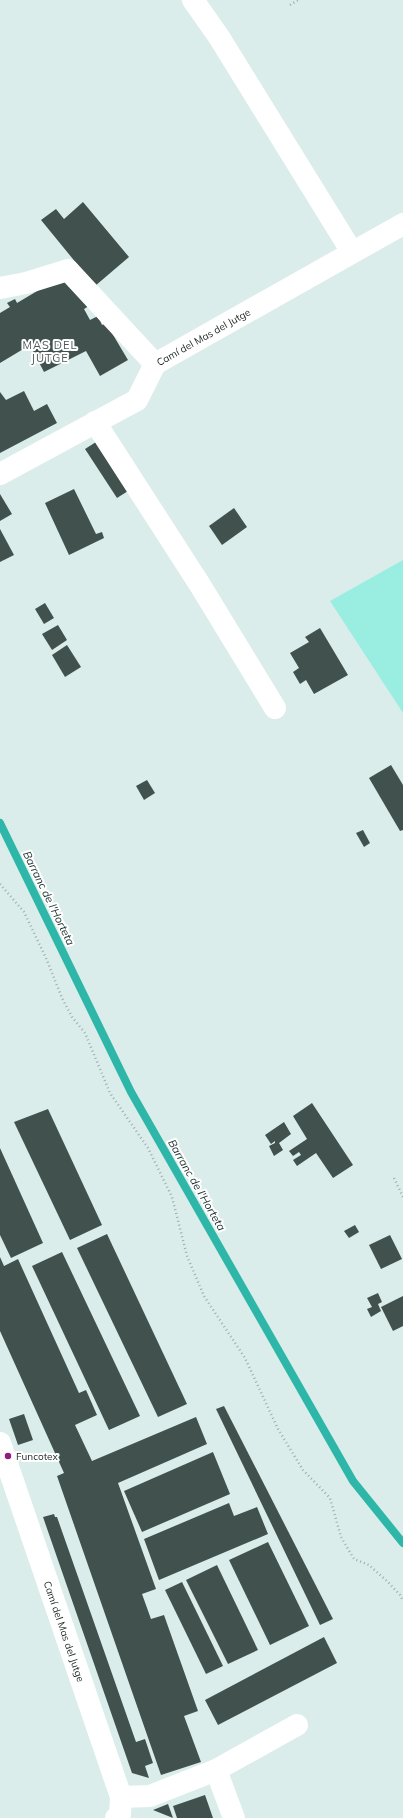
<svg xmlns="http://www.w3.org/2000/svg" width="403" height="1818" font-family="Mulish,sans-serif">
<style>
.green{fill:#99ede1}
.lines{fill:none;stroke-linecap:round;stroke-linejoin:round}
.stream{stroke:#2eb7a9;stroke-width:8}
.building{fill:#41514e}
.path{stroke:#9eaeab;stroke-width:2.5;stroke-dasharray:1 3;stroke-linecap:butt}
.minor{stroke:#fff;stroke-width:22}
.poi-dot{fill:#8f1f80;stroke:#fff;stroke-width:1.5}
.labels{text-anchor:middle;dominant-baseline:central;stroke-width:4;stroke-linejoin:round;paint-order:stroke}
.street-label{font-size:10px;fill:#212826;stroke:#fff}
.poi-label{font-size:10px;fill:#212826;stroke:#fff;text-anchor:start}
.neighbourhood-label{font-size:11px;letter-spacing:1px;fill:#495956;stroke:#fff}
.water-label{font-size:11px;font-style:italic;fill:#192f2c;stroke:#fff}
</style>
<rect width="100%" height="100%" fill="#daedea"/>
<!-- green -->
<path class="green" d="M403,560V713L330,601Z"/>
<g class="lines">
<!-- stream -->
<path class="stream" d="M0,823L131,1092L353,1481L403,1543"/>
</g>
<!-- building -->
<g class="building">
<path d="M83,202L129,257L95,286L41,220L56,209L64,219Z"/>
<path d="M54,281H65L89,306L84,309L90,320L98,316L102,325L106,323L128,360L100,376L86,351L44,372L30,345L0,363V313L10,307L7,303L15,299L17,303Z"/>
<path d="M24,391L34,411L47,404L57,423L0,453V392L6,400Z"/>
<path d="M96,442L128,491L117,498L85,449Z"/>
<path d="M74,489L96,534L102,532L104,538L69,555L45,503Z"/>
<path d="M0,494L12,514L0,521Z"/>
<path d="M234,508L247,527L222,545L209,526Z"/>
<path d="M0,529L14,555L0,562Z"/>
<path d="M45,603L54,618L44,624L35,609Z"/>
<path d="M58,625L67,640L52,650L42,634Z"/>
<path d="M320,628L348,675L314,694L306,680L300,684L293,672L299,668L290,653L309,642L305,637Z"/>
<path d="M67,645L81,667L65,677L52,655Z"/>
<path d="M391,765L403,785V830L400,831L369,778Z"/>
<path d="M147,780L155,793L144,800L136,786Z"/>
<path d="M363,830L370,843L364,847L356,833Z"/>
<path d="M312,1103L353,1165L333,1178L316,1153L297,1166L293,1160L301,1155L299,1152L293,1156L289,1151L307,1139L293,1116Z"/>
<path d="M48,1109L102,1225L70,1240L14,1122Z"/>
<path d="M284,1122L291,1134L279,1143L283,1150L274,1156L269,1146L275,1143V1141L271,1144L265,1135Z"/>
<path d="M0,1148L43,1243L11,1258L0,1235Z"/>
<path d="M355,1225L359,1232L349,1238L344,1231Z"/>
<path d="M107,1234L187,1404L158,1417L77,1248Z"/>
<path d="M390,1235L402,1259L381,1269L369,1245Z"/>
<path d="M62,1252L140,1416L109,1430L32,1266Z"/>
<path d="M0,1257L4,1266L18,1259L79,1393L86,1390L97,1415L75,1425L92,1461L196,1417L207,1444L118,1483L156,1589L142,1594L151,1619L164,1615L198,1711L184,1716L201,1762L161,1775L57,1476L64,1473L0,1331Z"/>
<path d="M378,1293L382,1302L378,1304L381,1311L371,1317L367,1309L372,1307L367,1298Z"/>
<path d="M403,1296V1326L393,1331L381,1307Z"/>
<path d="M224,1406L333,1619L320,1625L216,1409Z"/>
<path d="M24,1414L33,1440L18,1445L9,1419Z"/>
<path d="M213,1452L230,1494L142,1532L124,1491Z"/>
<path d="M229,1503L234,1516L257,1507L268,1534L159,1580L144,1539Z"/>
<path d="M54,1514L55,1517H57L136,1742L145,1739L153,1763L145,1766L149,1778L132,1773L43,1517Z"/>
<path d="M268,1542L309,1626L270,1645L229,1560Z"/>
<path d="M217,1565L258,1650L228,1664L186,1580Z"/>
<path d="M182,1582L223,1666L206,1674L165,1590Z"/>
<path d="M324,1637L337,1663L218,1725L205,1700Z"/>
<path d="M205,1795L213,1818H177L173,1806Z"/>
<path d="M168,1804L173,1818L153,1810Z"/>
</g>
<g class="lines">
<!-- path -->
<g class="path">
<path d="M290,5L298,0"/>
<path d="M0,884L24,912L46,958L62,998L72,1017L85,1033L110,1093L148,1148L172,1197L187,1256L204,1296L245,1358L278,1429L303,1470L330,1498L341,1537L354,1559L369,1565L388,1582L400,1595L403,1601"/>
<path d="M394,1178L403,1197"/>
</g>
<!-- minor -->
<g class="minor">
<path d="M193,0L219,37L352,252"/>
<path id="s1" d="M0,288L26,283L68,270L155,364L403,224"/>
<path d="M95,422L200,585L275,708"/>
<path d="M0,474L137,400L155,364"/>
<path id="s2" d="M0,1443L121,1797L120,1815L116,1818"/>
<path d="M216,1770L234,1818"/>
<path d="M121,1797L150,1796L216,1770L297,1725"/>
</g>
</g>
<!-- markers -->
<circle class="poi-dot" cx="8" cy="1456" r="4"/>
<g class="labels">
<!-- street labels -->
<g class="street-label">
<text stroke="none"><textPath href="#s1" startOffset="254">Camí del Mas del Jutge</textPath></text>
<text stroke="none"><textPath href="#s2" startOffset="199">Camí del Mas del Jutge</textPath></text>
</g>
<!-- poi labels -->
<g class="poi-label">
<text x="16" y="1456">Funcotex</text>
</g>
<!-- neighbourhood labels -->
<g class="neighbourhood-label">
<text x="50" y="345">MAS DEL<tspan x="50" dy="13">JUTGE</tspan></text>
</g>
<!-- water labels -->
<g class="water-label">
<text transform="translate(49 898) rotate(64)">Barranc de l'Horteta</text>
<text transform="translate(197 1185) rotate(60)">Barranc de l'Horteta</text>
</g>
</g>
</svg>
